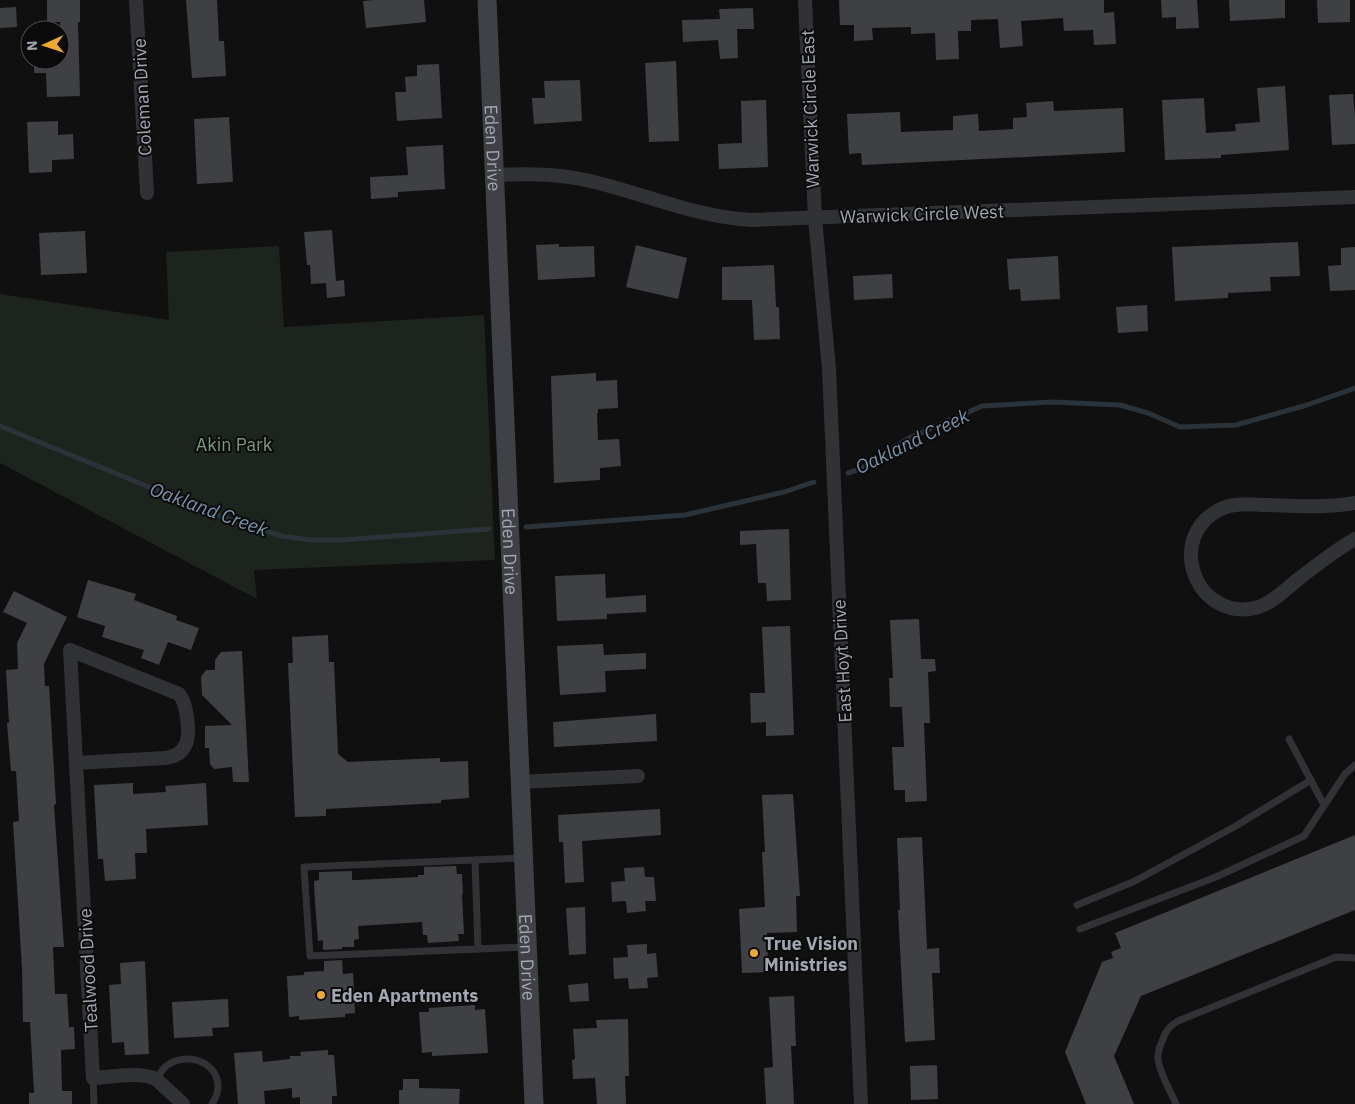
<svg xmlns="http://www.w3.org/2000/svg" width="1355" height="1104" font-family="'IBM Plex Sans',sans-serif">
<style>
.green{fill:#1c241d}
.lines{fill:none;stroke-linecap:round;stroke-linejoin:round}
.stream{stroke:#2a3339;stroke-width:5}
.building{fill:#3f4044}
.lane{stroke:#313236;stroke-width:7}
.street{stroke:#313236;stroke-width:14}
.secondary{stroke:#3f4146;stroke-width:19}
.poi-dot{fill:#eda92c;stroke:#0b0b0c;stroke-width:2}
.labels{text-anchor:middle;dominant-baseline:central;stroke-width:4;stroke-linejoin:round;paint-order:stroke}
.street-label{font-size:18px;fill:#a1a7b2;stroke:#0b0b0c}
.park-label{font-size:18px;fill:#789d7a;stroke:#0b0b0c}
.poi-label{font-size:18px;font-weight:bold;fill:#a1a7b2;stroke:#0b0b0c;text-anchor:start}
.water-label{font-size:19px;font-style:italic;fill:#7895ad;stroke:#0b0b0c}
</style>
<rect width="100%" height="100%" fill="#101011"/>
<!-- green -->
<path class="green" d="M279,246L284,327L484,315L495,560L254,570L257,599L0,463V294L169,320L166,252Z"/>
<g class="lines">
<!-- stream -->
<g class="stream">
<path d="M0,426L232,521L282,536L310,540H342L489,529"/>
<path d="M848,473L861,469L907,439L982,406L1052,402L1120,405L1148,413L1180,427L1236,425L1307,405L1355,388"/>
<path d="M526,527L685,515L784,492L814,482"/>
</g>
</g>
<!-- building -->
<g class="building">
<path d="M47,0H80V22H78L80,96L47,97L46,73H34V60H60V22H47Z"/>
<path d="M186,0H217L219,41H224L226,76L192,78Z"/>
<path d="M375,0H424L426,22L366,28L363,1Z"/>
<path d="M839,0H1104V13L1114,12L1116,44L1094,45L1093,30L1064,31L1063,18L1021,21L1023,46L1000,48L998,19L971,20V31H958L959,59L936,60L935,33L911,34V27L872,28L873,40L854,41V25H840Z"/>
<path d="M1161,0H1197L1199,28L1176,29V17L1162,18Z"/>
<path d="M1229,0H1285V18L1230,21Z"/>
<path d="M1317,0H1350V22L1318,23Z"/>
<path d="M16,7L17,27L0,28V8Z"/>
<path d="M753,8L754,29H737L738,58L720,59L718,40L683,42L682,20L720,19L719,9Z"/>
<path d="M676,61L679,141L649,142L645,63Z"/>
<path d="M439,64L442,118L397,121L395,92H406L405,77L417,76V65Z"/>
<path d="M580,80L582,121L534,124L532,98H545L544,81Z"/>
<path d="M1285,86L1289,150L1221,155V158L1165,160L1162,100L1204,98L1206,133L1236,131L1235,124L1260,122L1257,88Z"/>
<path d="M1353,94L1355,117V144L1332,145L1329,95Z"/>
<path d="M766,100L768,167L719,169L718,144L742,143L741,101Z"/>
<path d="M1053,101L1054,111L1123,108L1125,152L862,165L861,153L849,154L847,114L900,112L901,132L953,130V116L978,114L979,131L1013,129V118L1027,117L1026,103Z"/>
<path d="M229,117L233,182L197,184L194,119Z"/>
<path d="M58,121V135L73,134L74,159L52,160V172L29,173L27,122Z"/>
<path d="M443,145L445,189L398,192V197L371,199L370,177L408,175L406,147Z"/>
<path d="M332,230L336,281L344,280L345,296L327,298L326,283L311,284L310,265H307L304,232Z"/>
<path d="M85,231L87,273L41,275L39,233Z"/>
<path d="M1298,242L1300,276L1270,277L1271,291L1228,293V298L1175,301L1172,247Z"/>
<path d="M559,244V247L594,246L595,277L538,280L536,245Z"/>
<path d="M636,245L687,258L678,299L626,287Z"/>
<path d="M1355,247V290L1330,291L1328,266L1341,265V248Z"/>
<path d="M1058,256L1060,299L1021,301L1020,289L1009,290L1007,259Z"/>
<path d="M774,265L776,307H779L780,339L754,340L752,300H722V267Z"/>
<path d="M892,274L893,298L854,300L853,276Z"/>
<path d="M1147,305L1148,331L1118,333L1116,307Z"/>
<path d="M596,373V381L617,380L618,408L598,409V413H597L598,440L619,439L621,466L600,468V480L554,483L551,376Z"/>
<path d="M789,529L791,600L767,601L766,583H758L756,544L740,545V531Z"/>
<path d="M605,574L606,598L646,595V612L607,614V619L557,621L555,576Z"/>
<path d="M88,580L136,594L134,600L177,616L176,620L199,628L191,650L168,642L159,665L141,658L144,650L102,637L105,626L77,617Z"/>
<path d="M14,591L67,617L44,664L45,686H49L56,804L54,805L64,947H53L55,994H67L69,1027H74L75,1049L61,1050L62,1091H72V1104H29V1093H34L30,1022H23L22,968L13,822L19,821L16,771H11L7,723H9L6,670L18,669L17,643L27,623L3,612Z"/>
<path d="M919,619L921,659H935L936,671L928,672L930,723H924L927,801L905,802V790H894L892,747H904L902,707H890L889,678H893L890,620Z"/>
<path d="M790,626L794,735L766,736V722L751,723L750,693H765L762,627Z"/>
<path d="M328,635L329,662H334L338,754L348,762L440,758V762L468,761L469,798L441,800V803L326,809V816L295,817L288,663H293L292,637Z"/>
<path d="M603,644L604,655L646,653V669L605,671L606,692L560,695L557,646Z"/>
<path d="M242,651L249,782H233L232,767L214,769L210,764L209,748H205V726L232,725L202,695L201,677L206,670H215V660L221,652Z"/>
<path d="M656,714L657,741L554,747L553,722Z"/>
<path d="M133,783V794L166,792L165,786L206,783L208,825L146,829L147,853H135L136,879L105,881L103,859H98L94,785Z"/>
<path d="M793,794L800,896H796L797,932L767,933L768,972L742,973L739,909L765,907L762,852H765L762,795Z"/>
<path d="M660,809L661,835L582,841L584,882L565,883L563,842H559L558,815Z"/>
<path d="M1355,835V910L1141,996L1114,1056L1134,1104H1086L1065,1052L1102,962L1113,958L1111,952L1121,948L1115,933Z"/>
<path d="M922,837L927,949L939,948L940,973H932L935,1040L905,1042L898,910H900L897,838Z"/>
<path d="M456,866L457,874H462L463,894H462L464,934H458L459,941L428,943L427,935H423L422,922L358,926L359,939L354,940V947H342V949L323,950V940L318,941L315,902L314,881L319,880V872L352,871V880H357L418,877V875H424V867Z"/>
<path d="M644,867L645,877H654L656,901H645L646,911L627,913L626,901L612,902L611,882L625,881L624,868Z"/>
<path d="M585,907L586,954L569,955L566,908Z"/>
<path d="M647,944V954L656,953L658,977L647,978L648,988L629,989L628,978L614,979L613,958L628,957L627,945Z"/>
<path d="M342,960L343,974L353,973L355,1013L345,1014V1017L299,1020V1016L289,1017L287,976L304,975V972L324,971V961Z"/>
<path d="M145,961L149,1054L125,1055L124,1042L112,1043L109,985L121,984L120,963Z"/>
<path d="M588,983L589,1001L570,1002L568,985Z"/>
<path d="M794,996L796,1046H791L794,1104H766L764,1068L773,1067L769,997Z"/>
<path d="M228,999L229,1027L212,1028L213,1036L174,1038L172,1002Z"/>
<path d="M475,1005V1010L485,1009L488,1053L432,1056V1052L422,1053L419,1012H429V1008Z"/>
<path d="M628,1019L629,1076H625L626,1104H597L595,1078L573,1079L572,1060L575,1059L573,1029L597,1028L596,1020Z"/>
<path d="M328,1050V1055H334L337,1096H332V1104H300V1097L292,1098V1088L264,1091L265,1104H238L234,1053L262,1051L263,1062L290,1059V1056H301L300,1052Z"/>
<path d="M937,1065L938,1099L911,1100L910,1066Z"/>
<path d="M403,1079H419V1088L460,1089L459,1104H399V1090H403Z"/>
</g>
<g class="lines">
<!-- lane -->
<g class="lane">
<path d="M1289,739L1324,805"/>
<path d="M523,858L304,867L310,956L525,947"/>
<path d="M475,860L478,949"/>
<path d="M1077,905L1135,881L1234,827L1311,780"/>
<path d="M1080,929L1216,877L1304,836L1345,774L1355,765"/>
<path d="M93,1078L94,1104"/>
<path d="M156,1079C159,1075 162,1070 166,1066C194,1046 233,1072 212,1104"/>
<path d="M1176,1104C1171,1092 1159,1072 1158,1059C1157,1052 1160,1046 1163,1039C1166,1031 1169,1026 1178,1021L1336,957L1355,958"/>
</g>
<!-- street -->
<g class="street">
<path d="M136,0L147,193"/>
<path d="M805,0L815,218L829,369L861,1104"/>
<path d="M493,175C523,174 552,173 581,179C639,191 693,217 752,220L1355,197"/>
<path d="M1355,503C1328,508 1299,506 1271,505C1256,505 1237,502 1223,508C1162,535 1196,625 1259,607C1273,602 1285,590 1296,581C1315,566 1334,551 1355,539"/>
<path d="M70,650L179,694C187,703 191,735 185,746C181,754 173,757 165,758L76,763Z"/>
<path d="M76,763L93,1078C112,1077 140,1071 156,1079L183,1104"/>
<path d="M520,782L638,776"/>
</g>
<!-- secondary -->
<path class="secondary" id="s1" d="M487,0L534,1104"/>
</g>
<!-- markers -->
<g class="poi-dot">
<circle cx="754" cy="953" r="5"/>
<circle cx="321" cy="995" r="5"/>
</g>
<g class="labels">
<!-- street labels -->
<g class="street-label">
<text transform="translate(142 97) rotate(-93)">Coleman Drive</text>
<text transform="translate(810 109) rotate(-92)">Warwick Circle East</text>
<text stroke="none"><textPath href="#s1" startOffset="148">Eden Drive</textPath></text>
<text transform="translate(922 214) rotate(-2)">Warwick Circle West</text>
<text stroke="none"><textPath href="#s1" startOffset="552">Eden Drive</textPath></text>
<text transform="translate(842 661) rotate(-93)">East Hoyt Drive</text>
<text stroke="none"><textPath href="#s1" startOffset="958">Eden Drive</textPath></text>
<text transform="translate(88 970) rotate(-93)">Tealwood Drive</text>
</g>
<!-- park labels -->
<g class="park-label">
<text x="234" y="444">Akin Park</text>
</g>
<!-- poi labels -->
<g class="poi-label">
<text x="764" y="943">True Vision<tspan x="764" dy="21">Ministries</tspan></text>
<text x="331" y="995">Eden Apartments</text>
</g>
<!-- water labels -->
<g class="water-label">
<text transform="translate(912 441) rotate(-26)">Oakland Creek</text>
<text transform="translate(209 509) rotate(20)">Oakland Creek</text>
</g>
</g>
<!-- north arrow -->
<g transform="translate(45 45) rotate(267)"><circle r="24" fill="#0b0b0c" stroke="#47494e"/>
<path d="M0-4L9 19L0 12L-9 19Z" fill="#eda92c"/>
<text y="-8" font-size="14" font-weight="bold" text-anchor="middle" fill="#a1a7b2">N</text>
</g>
</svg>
